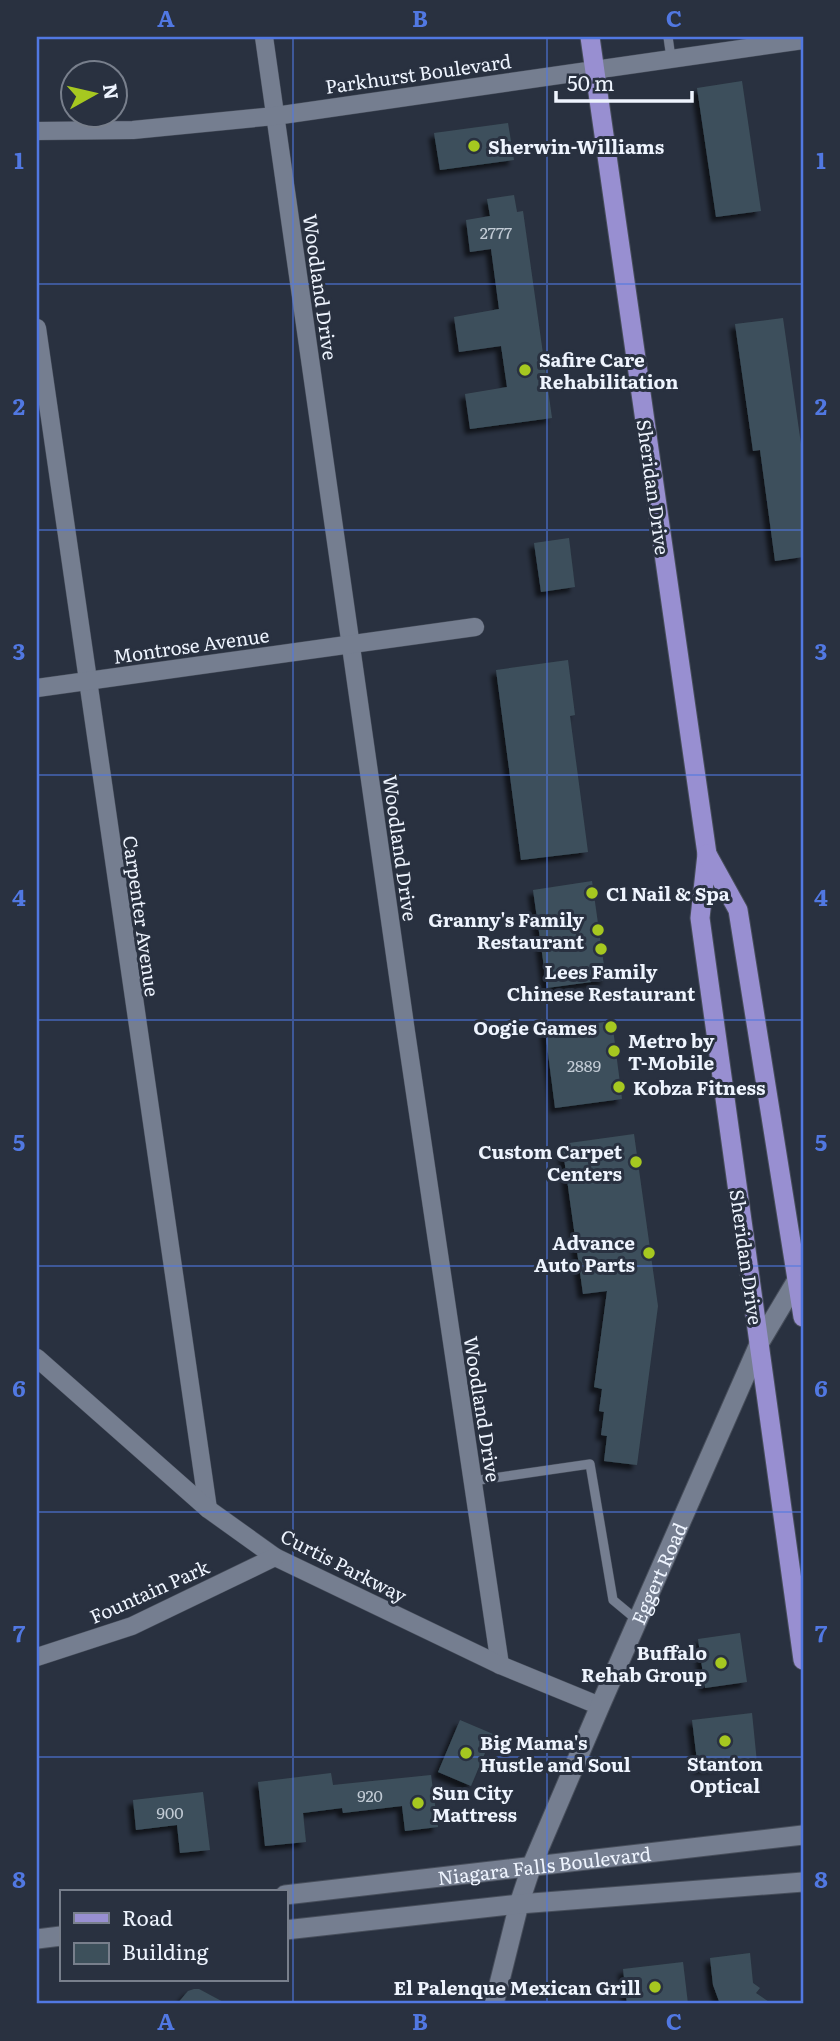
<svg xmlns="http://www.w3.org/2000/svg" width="840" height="2041" font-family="Literata,serif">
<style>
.building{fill:#3d505b;filter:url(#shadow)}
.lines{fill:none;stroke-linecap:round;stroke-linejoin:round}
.service-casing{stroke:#474e5b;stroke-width:10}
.minor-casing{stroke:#474e5b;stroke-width:19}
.tertiary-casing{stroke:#474e5b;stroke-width:21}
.secondary-casing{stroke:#474e5b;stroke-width:21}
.primary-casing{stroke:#474e5b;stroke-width:21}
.service{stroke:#757e90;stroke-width:9}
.minor{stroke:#757e90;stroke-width:18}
.tertiary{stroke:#757e90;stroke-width:19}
.secondary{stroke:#757e90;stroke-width:19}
.primary{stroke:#988fd1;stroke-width:19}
.grid{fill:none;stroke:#5178e2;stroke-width:2;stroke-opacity:0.55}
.poi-dot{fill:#a6c820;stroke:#293140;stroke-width:2.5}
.labels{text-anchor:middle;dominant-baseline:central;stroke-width:6;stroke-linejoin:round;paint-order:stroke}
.number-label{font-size:16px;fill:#c2cbd5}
.street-label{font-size:19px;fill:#eef4fe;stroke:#293140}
.poi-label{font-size:19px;font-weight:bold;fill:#eef4fe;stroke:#293140;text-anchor:start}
.neatline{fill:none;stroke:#5178e2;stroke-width:2.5}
.grid-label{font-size:23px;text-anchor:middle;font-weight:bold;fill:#5178e2}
</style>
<defs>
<filter id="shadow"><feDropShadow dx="-5" dy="5" stdDeviation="2" flood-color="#0009"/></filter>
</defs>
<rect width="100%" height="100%" fill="#293140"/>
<!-- building -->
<g class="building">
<path d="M742,81L761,211L716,217L697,88Z"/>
<path d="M508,123L514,160L440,170L434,133Z"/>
<path d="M514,195L517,212L523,211L552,418L470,429L465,394L507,387L501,346L459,352L454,317L499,309L491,249L470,252L466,220L490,216L487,199Z"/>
<path d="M783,318L801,444H803V557L775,561L760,450L753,451L735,324Z"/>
<path d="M569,538L575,587L541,592L534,543Z"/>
<path d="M568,660L575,715L570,716L588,852L521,860L496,670Z"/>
<path d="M592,881L606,980L547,988L533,890Z"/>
<path d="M612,1021L622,1099L555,1108L545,1030Z"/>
<path d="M634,1134L658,1306L637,1465L604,1461L607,1436L601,1435L604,1412L599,1411L602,1389L594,1387L607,1291L583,1294L562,1144Z"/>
<path d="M740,1633L747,1682L705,1688L698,1639Z"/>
<path d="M752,1713L757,1763L698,1769L692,1720Z"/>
<path d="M460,1720L493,1734L471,1786L438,1772Z"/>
<path d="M331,1773L333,1785L431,1775L438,1827L405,1831L402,1806L343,1813L342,1808L303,1813L306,1842L265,1846L258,1782Z"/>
<path d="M203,1792L210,1850L180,1853L177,1825L136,1830L133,1800Z"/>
<path d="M750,1953L753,1983L760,1988L756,1993L772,2004H720L713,1985L710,1958Z"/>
<path d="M683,1962L688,2004H627L623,1969Z"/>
<path d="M194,1989H199L227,2004H177L188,1991Z"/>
</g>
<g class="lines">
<!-- service casing -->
<g class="service-casing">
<g id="service">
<path d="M668,37L671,58"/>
<path d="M473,1481L590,1464L613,1600L637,1620"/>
</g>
</g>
<!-- minor casing -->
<g class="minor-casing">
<g id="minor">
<path d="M264,37L406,1032L500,1665"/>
<path d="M37,131L133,130L275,116L803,40"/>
<path d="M37,328L208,1509"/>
<path d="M37,688L475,627"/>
<path d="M37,1358L208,1509L275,1557L500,1665L600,1706"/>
<path d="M37,1657L132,1626L275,1557"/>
</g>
</g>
<!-- tertiary casing -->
<g class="tertiary-casing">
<path id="tertiary" d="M494,2004L519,1904"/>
</g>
<!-- secondary casing -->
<g class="secondary-casing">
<g id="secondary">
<path id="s1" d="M285,1895L803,1835"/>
<path id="s2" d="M519,1904L532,1865L600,1706L760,1342L797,1280"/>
<path d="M285,1930L519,1904L803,1882"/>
<path d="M37,1939L61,1936"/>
</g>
</g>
<!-- primary casing -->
<g class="primary-casing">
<g id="primary">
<path d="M590,37L707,854L700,918L803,1660"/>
<path d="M707,854L738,910L803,1317"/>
</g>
</g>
<!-- service -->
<use href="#service" class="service"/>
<!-- minor -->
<use href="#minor" class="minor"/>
<!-- tertiary -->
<use href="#tertiary" class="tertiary"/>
<!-- secondary -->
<use href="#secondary" class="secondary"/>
<!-- primary -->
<use href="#primary" class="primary"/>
</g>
<!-- grid -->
<path class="grid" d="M293,37V2004M547,37V2004M37,284H803M37,530H803M37,775H803M37,1020H803M37,1266H803M37,1512H803M37,1757H803"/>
<!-- markers -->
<g class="poi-dot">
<circle cx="474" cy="146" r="7"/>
<circle cx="525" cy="370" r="7"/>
<circle cx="592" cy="893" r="7"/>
<circle cx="598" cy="930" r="7"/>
<circle cx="601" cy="949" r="7"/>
<circle cx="611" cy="1027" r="7"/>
<circle cx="614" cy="1051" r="7"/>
<circle cx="619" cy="1087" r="7"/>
<circle cx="636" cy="1162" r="7"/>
<circle cx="649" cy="1253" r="7"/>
<circle cx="721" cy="1663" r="7"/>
<circle cx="725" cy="1741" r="7"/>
<circle cx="466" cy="1753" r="7"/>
<circle cx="418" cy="1803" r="7"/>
<circle cx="655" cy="1987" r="7"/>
</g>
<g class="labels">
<!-- number labels -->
<g class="number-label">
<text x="496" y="232">2777</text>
<text x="584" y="1065">2889</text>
<text x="370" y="1795">920</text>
<text x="170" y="1812">900</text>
</g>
<!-- street labels -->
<g class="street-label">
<text transform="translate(418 73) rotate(-8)">Parkhurst Boulevard</text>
<text transform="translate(321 287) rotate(82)">Woodland Drive</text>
<text transform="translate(654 487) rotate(82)">Sheridan Drive</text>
<text transform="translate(191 645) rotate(-8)">Montrose Avenue</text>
<text transform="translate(401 848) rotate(82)">Woodland Drive</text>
<text transform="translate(142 916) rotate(82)">Carpenter Avenue</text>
<text transform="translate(747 1257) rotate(82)">Sheridan Drive</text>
<text transform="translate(483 1409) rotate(81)">Woodland Drive</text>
<text transform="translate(344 1565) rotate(27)">Curtis Parkway</text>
<text stroke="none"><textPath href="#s2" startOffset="359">Eggert Road</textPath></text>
<text transform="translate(149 1591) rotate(-24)">Fountain Park</text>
<text stroke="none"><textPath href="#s1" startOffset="261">Niagara Falls Boulevard</textPath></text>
</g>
<!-- poi labels -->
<g class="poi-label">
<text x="488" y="146">Sherwin-Williams</text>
<text x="539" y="359">Safire Care<tspan x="539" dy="22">Rehabilitation</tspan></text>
<text x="606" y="893">C1 Nail &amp; Spa</text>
<text x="584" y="919" text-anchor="end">Granny's Family<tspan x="584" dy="22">Restaurant</tspan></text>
<text x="601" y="971" text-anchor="middle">Lees Family<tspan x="601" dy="22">Chinese Restaurant</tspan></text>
<text x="597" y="1027" text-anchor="end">Oogie Games</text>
<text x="628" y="1040">Metro by<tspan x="628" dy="22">T-Mobile</tspan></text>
<text x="633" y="1087">Kobza Fitness</text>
<text x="622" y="1151" text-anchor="end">Custom Carpet<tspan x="622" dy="22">Centers</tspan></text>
<text x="635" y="1242" text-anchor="end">Advance<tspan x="635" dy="22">Auto Parts</tspan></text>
<text x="707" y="1652" text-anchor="end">Buffalo<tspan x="707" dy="22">Rehab Group</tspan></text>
<text x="480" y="1742">Big Mama's<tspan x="480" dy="22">Hustle and Soul</tspan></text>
<text x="725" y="1763" text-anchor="middle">Stanton<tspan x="725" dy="22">Optical</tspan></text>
<text x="432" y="1792">Sun City<tspan x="432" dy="22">Mattress</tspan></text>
<text x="641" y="1987" text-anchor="end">El Palenque Mexican Grill</text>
</g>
</g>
<!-- border -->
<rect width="840" height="2041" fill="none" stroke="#293140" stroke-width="77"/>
<!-- legend -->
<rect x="60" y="1890" width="228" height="91" fill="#293140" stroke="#787f8c" stroke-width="2"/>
<rect x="74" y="1913" width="35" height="10" fill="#988fd1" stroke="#787f8c" stroke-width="2"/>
<text x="122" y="1926" font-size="21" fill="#eef4fe">Road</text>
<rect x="74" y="1943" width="35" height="21" fill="#3d505b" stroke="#787f8c" stroke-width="2"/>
<text x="122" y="1960" font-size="21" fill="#eef4fe">Building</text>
<!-- north arrow -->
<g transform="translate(94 94) rotate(82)"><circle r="33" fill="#293140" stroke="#787f8c" stroke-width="2"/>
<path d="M0-5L12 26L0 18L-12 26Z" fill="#a6c820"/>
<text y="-10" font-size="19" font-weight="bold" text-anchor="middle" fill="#eef4fe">N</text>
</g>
<!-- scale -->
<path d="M556 91v10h136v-10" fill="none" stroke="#eef4fe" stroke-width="3.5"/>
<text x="567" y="91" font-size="21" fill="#eef4fe" stroke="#293140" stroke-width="5" paint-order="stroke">50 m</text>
<rect x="38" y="38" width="764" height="1964" class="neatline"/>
<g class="grid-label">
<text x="166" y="27">A</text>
<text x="420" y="27">B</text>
<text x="674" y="27">C</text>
<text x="19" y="169">1</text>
<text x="821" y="169">1</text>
<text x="19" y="415">2</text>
<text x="821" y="415">2</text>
<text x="19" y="660">3</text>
<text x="821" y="660">3</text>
<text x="19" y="906">4</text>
<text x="821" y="906">4</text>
<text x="19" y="1151">5</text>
<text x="821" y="1151">5</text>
<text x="19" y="1397">6</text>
<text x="821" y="1397">6</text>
<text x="19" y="1642">7</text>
<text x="821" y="1642">7</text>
<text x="19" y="1888">8</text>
<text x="821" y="1888">8</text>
<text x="166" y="2030">A</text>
<text x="420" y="2030">B</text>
<text x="674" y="2030">C</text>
</g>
</svg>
